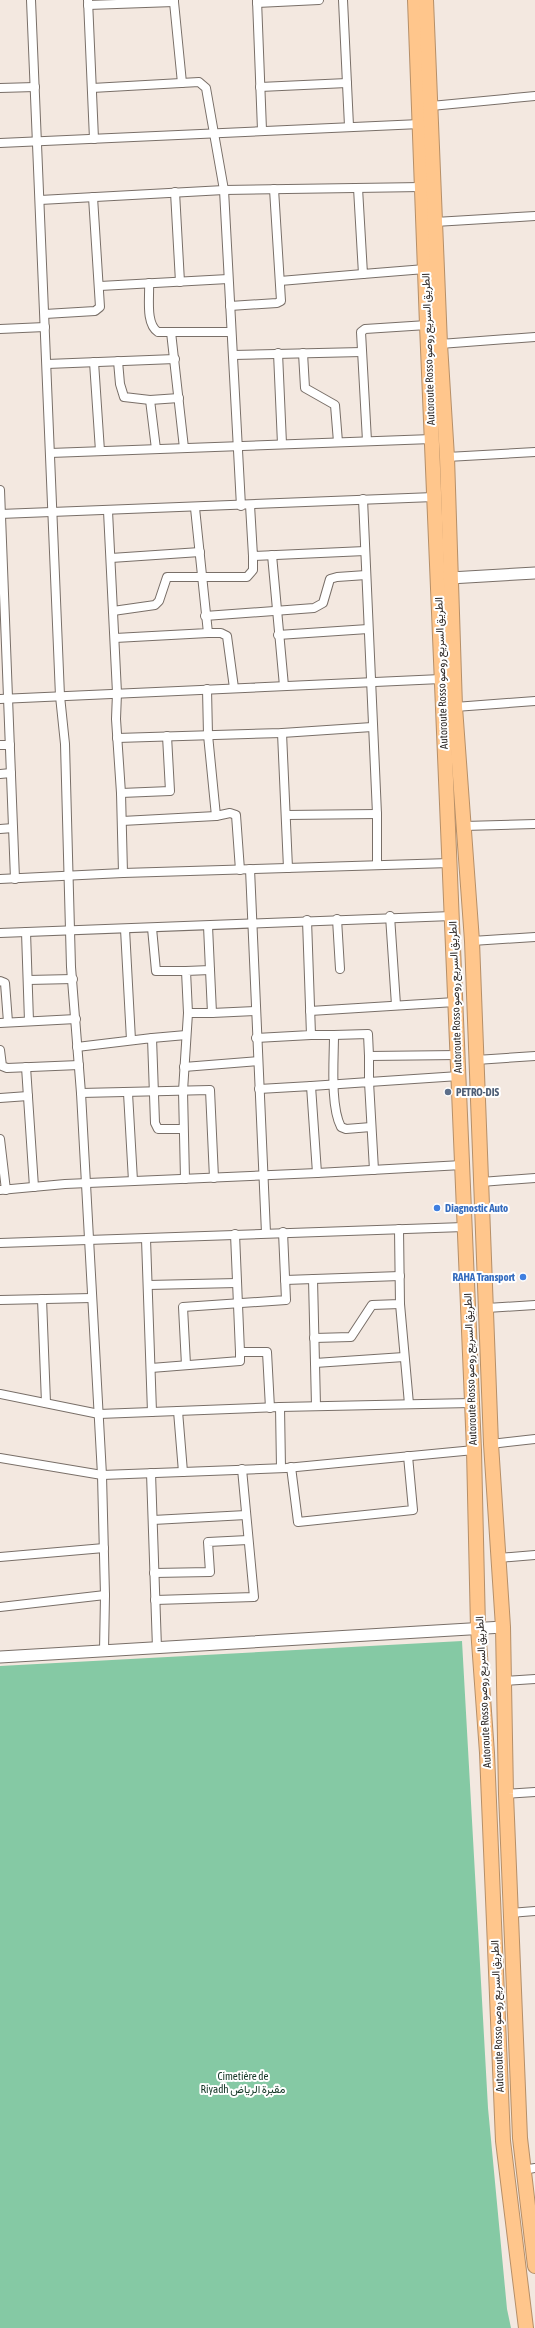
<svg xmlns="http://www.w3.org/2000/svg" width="535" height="2328" font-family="'Asap Condensed',Vazirmatn,sans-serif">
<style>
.green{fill:#85c9a4}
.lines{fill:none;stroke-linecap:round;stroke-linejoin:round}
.street-casing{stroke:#796f68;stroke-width:10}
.secondary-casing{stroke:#796f68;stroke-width:13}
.highway-casing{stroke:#b68f68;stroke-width:16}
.street{stroke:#fff;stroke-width:8}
.secondary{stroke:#fff;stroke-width:11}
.highway{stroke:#ffc68c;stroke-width:14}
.service-dot{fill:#5c6f8a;stroke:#fff;stroke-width:1.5}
.shop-dot{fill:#3f7fe0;stroke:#fff;stroke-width:1.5}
.labels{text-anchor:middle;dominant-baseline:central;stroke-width:4;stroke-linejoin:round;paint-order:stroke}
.street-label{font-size:11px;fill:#2d2826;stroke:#fff}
.service-label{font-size:11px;font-weight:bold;fill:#4e5e75;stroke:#fff;text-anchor:start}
.shop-label{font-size:11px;font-weight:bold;fill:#366cbe;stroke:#fff;text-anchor:start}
.park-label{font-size:11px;fill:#123524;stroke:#fff}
</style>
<rect width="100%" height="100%" fill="#f3e8e0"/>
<!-- green -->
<path class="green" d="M462,1641L488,2108L507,2309L511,2328H0V1666Z"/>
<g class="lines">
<!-- street casing -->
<g class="street-casing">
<g id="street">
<path d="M31,0L60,696L65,744L71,967L81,1093L102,1475L105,1595L104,1651"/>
<path d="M88,0L94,139"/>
<path d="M257,0L262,130"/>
<path d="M343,0L349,126"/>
<path d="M174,2L182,83"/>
<path d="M257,3L319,0"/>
<path d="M88,5L174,2V0"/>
<path d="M260,87L347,83"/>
<path d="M0,88L35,87"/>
<path d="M92,88L199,82L206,88L224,190L241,506"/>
<path d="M431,106L535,96"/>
<path d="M0,143L420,124"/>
<path d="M358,188L363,274L425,269"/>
<path d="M175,192L180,282"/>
<path d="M40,200L224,190L422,187"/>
<path d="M435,222L535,216"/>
<path d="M280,281L363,274"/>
<path d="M149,283C150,296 145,324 158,332H231"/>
<path d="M100,286L228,279"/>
<path d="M230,306L277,303L281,301L274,189"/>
<path d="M45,314L95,311L100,307L93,197"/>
<path d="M0,329L45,327"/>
<path d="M171,332L184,448"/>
<path d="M440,344L535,337"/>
<path d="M278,353L282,444"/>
<path d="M303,353L305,388L335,405L338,442"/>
<path d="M233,355L362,352"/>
<path d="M118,361L120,384L124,397L150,400L179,398"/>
<path d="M94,362L100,451"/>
<path d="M47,364L175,359"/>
<path d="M150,400L156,449"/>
<path d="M367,441L361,332L365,329L427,325"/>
<path d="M50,453L432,439"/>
<path d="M447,457L535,452"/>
<path d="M0,490L15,879"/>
<path d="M363,499L377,814V865"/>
<path d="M250,505L253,556L365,551"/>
<path d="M108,511L117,693L116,719L121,793L123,873"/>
<path d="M0,514L434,497"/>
<path d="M272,555L284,686"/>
<path d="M111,558L200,552"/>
<path d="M113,611L155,605L159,601L167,577H247L253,570V556"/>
<path d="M205,616L314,608L323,603L330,579L337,577L366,575"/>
<path d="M208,633H221L227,636L234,688"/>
<path d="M278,635L368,629"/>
<path d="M115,638L208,633L195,508"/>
<path d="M207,689L208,735L216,816L230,813L236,815L240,870"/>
<path d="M0,699L441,679"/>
<path d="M455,707L535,701"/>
<path d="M282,733L288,868"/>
<path d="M117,738L282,733L372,727"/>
<path d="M0,745H10"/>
<path d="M0,774L11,773"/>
<path d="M121,793L170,791L167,736"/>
<path d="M286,815L377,814"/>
<path d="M122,821L216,816"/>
<path d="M464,826L535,824"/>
<path d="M0,829L13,828"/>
<path d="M250,869L266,1233"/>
<path d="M0,879L123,873L450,863"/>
<path d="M390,916L396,1005"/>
<path d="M337,919L340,969"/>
<path d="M152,928L156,971H186"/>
<path d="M125,929L131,1040"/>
<path d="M26,932L29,1021"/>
<path d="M0,933L452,916"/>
<path d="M472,941L535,937"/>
<path d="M28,980L73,979"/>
<path d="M0,981L5,983L8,1022"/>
<path d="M310,1011L455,1002"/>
<path d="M188,1013H212L210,970"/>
<path d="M212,1013L255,1011"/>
<path d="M0,1023L76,1019"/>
<path d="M311,1035H334C334,1059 330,1106 341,1127L346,1129L371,1127"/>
<path d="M334,1035L368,1034L369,1056"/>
<path d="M152,1038L186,1035"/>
<path d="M256,1038L311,1035L307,920"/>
<path d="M77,1047L152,1038L155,1123L158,1129H183"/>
<path d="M0,1050L2,1066L7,1068L79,1065"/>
<path d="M458,1055L369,1056V1082L459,1076"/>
<path d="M476,1060L535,1056"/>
<path d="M26,1067L34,1187"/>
<path d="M184,1067L258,1061"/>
<path d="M311,1086L369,1082L374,1170"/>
<path d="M81,1093L210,1090L214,1178"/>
<path d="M128,1093L133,1181"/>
<path d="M0,1098L28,1096"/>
<path d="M0,1139L6,1190"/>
<path d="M317,1173L462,1165"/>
<path d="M185,1179L183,1091L188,1013L186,971L210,970L208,926"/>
<path d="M481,1182L535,1178"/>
<path d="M0,1190L65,1184L317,1173L311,1086L259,1089"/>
<path d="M235,1234L240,1352"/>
<path d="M146,1239L152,1412"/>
<path d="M0,1243L464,1227"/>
<path d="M313,1279L316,1406"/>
<path d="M285,1280L400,1276"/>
<path d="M148,1285L237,1283"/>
<path d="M42,1299L46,1403"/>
<path d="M0,1300L92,1298"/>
<path d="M400,1304L409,1404"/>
<path d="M487,1308L535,1305"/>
<path d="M314,1338L351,1337L372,1305L400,1304L399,1229"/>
<path d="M315,1363L404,1357"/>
<path d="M186,1365L183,1307L286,1300L283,1232"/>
<path d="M151,1368L240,1361V1352H267L270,1408"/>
<path d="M0,1394L99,1414L280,1407L471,1403"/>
<path d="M280,1407L281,1468"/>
<path d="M178,1411L183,1472"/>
<path d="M491,1444L535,1439"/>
<path d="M0,1458L102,1475L286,1468L474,1450"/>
<path d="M291,1467L298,1522L413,1510L408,1456"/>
<path d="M151,1473L157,1648"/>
<path d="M153,1520L246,1515"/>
<path d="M0,1557L104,1548"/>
<path d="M499,1558L535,1555"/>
<path d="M154,1573L210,1572L208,1542L248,1540"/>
<path d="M155,1600L254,1597L242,1469"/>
<path d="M0,1607L105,1595"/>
<path d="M503,1681L535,1679"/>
<path d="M506,1794L535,1792"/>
<path d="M510,1913L535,1911"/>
<path d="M523,2170L535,2168"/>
</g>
</g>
<!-- secondary casing -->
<g class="secondary-casing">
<g id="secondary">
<path d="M450,578L535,573"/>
<path d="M0,1657L503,1627"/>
</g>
</g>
<!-- highway casing -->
<g class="highway-casing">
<g id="highway">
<path d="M415,0L427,325L474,1450L478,1628L487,1753L503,2141L526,2328"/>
<path d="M426,0L440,344L447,457L455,707L472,941L491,1444L503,1627L506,1794L520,2138L535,2266"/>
</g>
</g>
<!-- street -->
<use href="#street" class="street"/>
<!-- secondary -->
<use href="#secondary" class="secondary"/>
<!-- highway -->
<use href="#highway" class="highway"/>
</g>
<!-- markers -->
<circle class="service-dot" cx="448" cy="1092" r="4"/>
<g class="shop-dot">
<circle cx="437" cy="1208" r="4"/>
<circle cx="523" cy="1277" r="4"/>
</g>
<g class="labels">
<!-- street labels -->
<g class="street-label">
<text transform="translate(428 349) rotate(-92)">Autoroute Rosso الطريق السريع روصو</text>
<text transform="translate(441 673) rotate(-92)">Autoroute Rosso الطريق السريع روصو</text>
<text transform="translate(455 997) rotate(-92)">Autoroute Rosso الطريق السريع روصو</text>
<text transform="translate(470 1369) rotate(-92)">Autoroute Rosso الطريق السريع روصو</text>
<text transform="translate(483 1692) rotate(-93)">Autoroute Rosso الطريق السريع روصو</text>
<text transform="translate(497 2016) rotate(-92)">Autoroute Rosso الطريق السريع روصو</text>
</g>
<!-- service labels -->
<g class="service-label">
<text x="456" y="1092">PETRO-DIS</text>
</g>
<!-- shop labels -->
<g class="shop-label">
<text x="445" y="1208">Diagnostic Auto</text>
<text x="515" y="1277" text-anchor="end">RAHA Transport</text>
</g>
<!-- park labels -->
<g class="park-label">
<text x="243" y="2076">Cimetière de<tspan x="243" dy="13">Riyadh مقبرة الرياض</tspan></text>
</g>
</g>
</svg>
